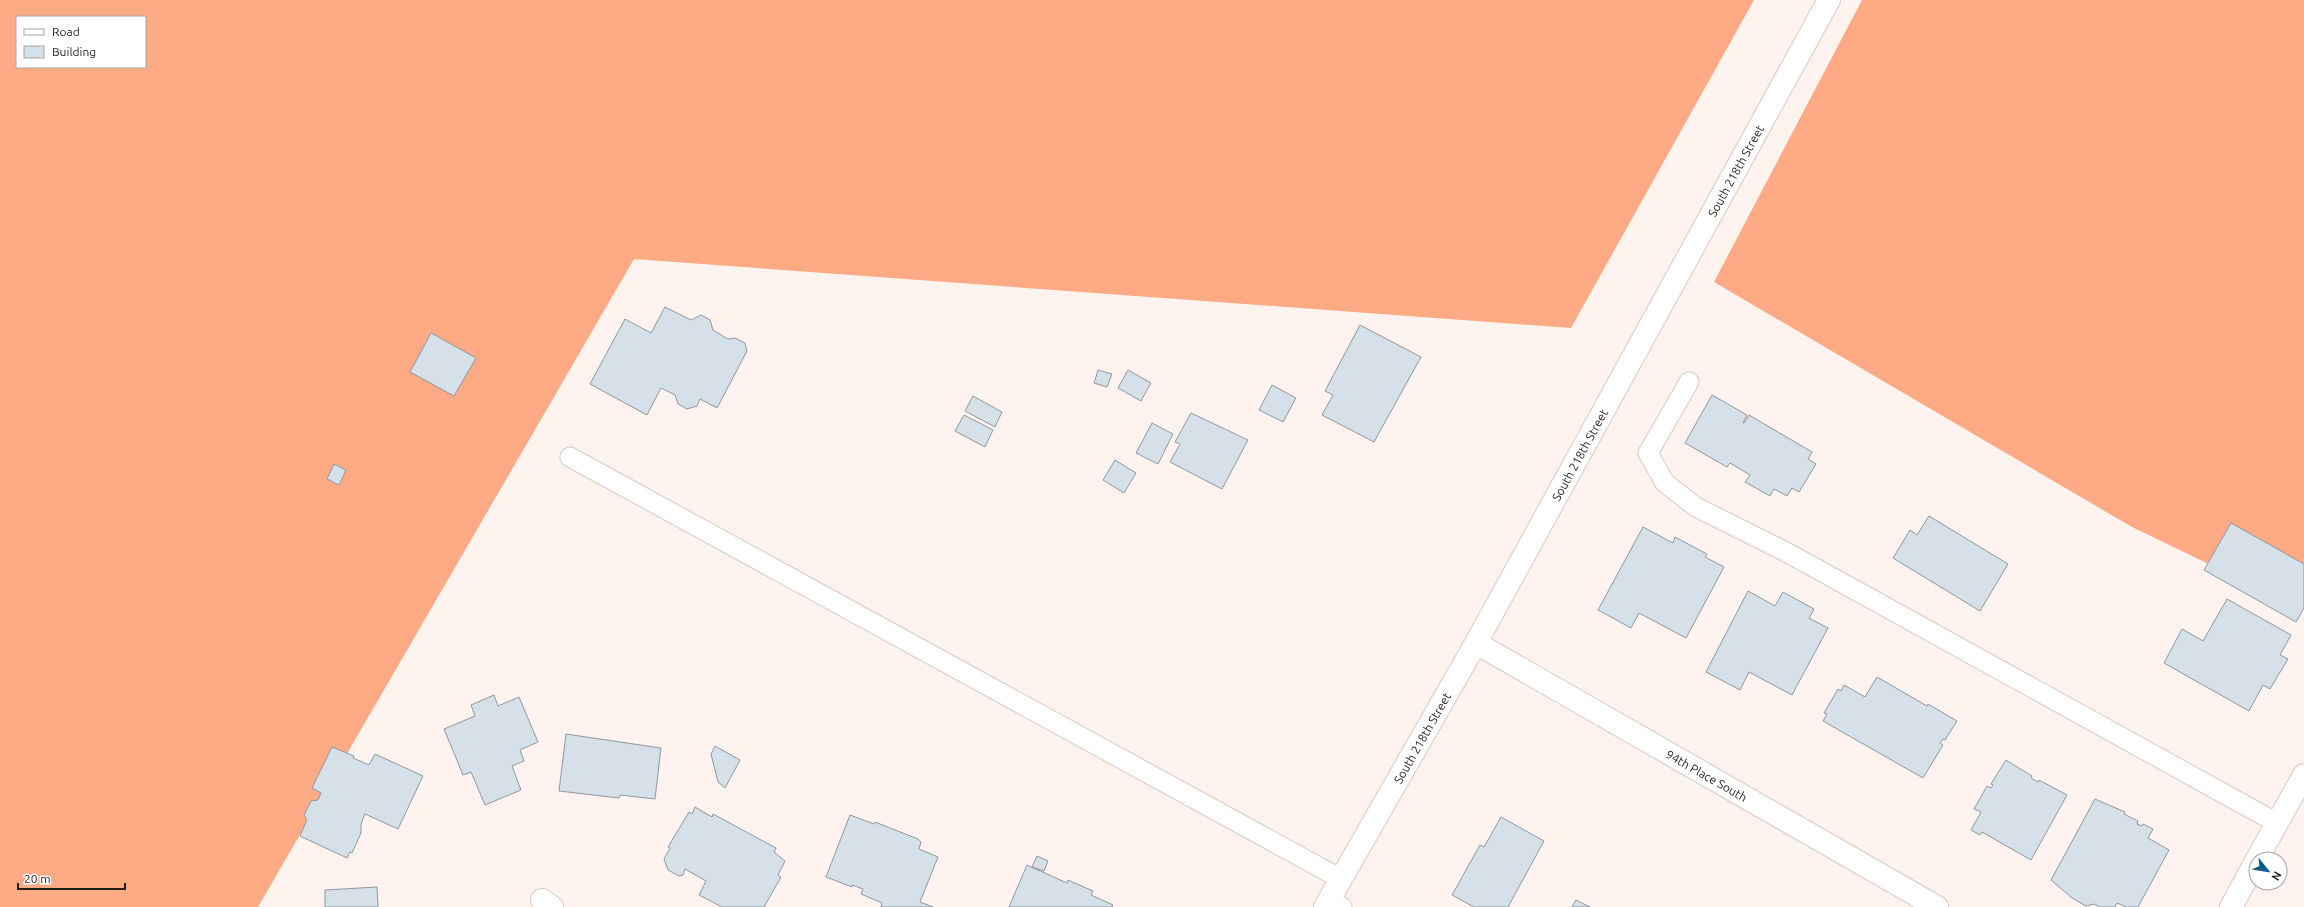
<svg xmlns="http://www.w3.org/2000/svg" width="2304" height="907" font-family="Ubuntu,sans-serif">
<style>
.forest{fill:#fdaa85;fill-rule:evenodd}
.building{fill:#d6e0e9;stroke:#8e98a0}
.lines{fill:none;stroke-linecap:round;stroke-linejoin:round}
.service-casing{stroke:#d7cac4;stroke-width:21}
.minor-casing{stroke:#d7cac4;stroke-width:24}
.tertiary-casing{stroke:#d7cac4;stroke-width:24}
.service{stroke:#fff;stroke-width:19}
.minor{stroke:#fff;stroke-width:22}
.tertiary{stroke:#fff;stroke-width:22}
.labels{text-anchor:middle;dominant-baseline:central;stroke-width:4;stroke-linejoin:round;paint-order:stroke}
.street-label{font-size:12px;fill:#221d1b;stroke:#fff}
</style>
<rect width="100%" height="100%" fill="#fef3ee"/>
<!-- forest -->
<g class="forest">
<path d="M0,0H1754L1571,328L634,259L258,907H0ZM17,17H145V67H17Z"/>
<path d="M1862,0H2304V610L2132,527L1714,282Z"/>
</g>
<!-- building -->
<g class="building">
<path d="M665,307L691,320L701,315L710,320L713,330L728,339L735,338L745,343L747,351L717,408L700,399L697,406L687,409L678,404L675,395L661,388L647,415L590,384L625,319L651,333Z"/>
<path d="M1360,325L1421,357L1374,442L1322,415L1333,395L1325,391Z"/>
<path d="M431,333L476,358L454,396L410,372Z"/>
<path d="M1098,370L1112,374L1107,387L1094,383Z"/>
<path d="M1128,370L1151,383L1141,401L1118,388Z"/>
<path d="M1272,385L1296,398L1283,422L1259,410Z"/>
<path d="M1712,395L1747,415L1743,423H1744L1749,415L1812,452L1808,459L1816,464L1799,492L1792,488L1787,496L1774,489L1770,496L1745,482L1750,475L1730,463L1727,467L1685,443Z"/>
<path d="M973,396L1002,412L995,427L965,411Z"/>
<path d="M1191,413L1248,440L1222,489L1170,462L1180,444L1175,442Z"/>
<path d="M964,415L993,430L985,447L955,431Z"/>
<path d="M1152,423L1173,434L1158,464L1136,453Z"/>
<path d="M1115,460L1136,473L1124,493L1103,480Z"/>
<path d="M334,464L346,470L339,485L327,479Z"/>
<path d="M1929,516L2008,564L1980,611L1893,558L1910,530L1917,535Z"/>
<path d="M2231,523L2304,564V608L2296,622L2204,570Z"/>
<path d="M1643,527L1673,543L1675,537L1707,554L1705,557L1724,567L1686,638L1639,613L1631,628L1598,610Z"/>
<path d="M1748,591L1775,606L1783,592L1814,609L1809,618L1828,628L1792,695L1749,672L1740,690L1706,672Z"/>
<path d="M2227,599L2291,635L2280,655L2288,659L2270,689L2263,685L2249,711L2164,663L2182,629L2203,641Z"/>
<path d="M1877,677L1927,706L1928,704L1957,721L1945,740L1943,739L1940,743L1943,745L1923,778L1823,721L1827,714L1824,713L1838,689L1841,691L1844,685L1865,697Z"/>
<path d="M494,695L498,706L519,697L538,742L520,750L524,761L512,766L521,790L485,805L471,772L463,775L444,729L475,716L471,705Z"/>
<path d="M566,734L661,748L655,799L620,795L619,798L559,791Z"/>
<path d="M715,746L740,760L725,788L718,782L711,754Z"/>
<path d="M332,747L354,756L353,758L369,765L375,754L423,776L398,829L365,814L361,824V833L352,853L350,852L347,858L300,836L307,820L304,815L311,801L318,800L321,793L312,788Z"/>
<path d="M2006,760L2032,776L2031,778L2038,782L2039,780L2067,795L2031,860L1982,832L1980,835L1971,830L1981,812L1974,809L1987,786L1991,788L1993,785L1991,784Z"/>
<path d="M2095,799L2125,812L2124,814L2138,821L2137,824L2142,826L2143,824L2153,829L2148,838L2169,850L2138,907H2126L2117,903L2115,907H2100L2094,904L2086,906L2072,898L2051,880Z"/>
<path d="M695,807L712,817L713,814L776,848L774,852L785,861L778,875L781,877L764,907H722L699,895L706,881L685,869L683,875L679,876L668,870L664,859L670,848L668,847L689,812L692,814Z"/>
<path d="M850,815L874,824L875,822L918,839L921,842L919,849L938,857L920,902L933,907H881L882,903L861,894L863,889L852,885V887L826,877Z"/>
<path d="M1501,817L1544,841L1508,907H1474L1452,895L1480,845L1484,847Z"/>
<path d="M1037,856L1048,861L1044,871L1032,867Z"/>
<path d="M1027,865L1067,883L1068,880L1093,891L1091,895L1113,905L1112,907H1009Z"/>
<path d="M377,887L378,907H325V890Z"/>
<path d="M1576,900L1590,907H1572Z"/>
</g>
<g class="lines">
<!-- service casing -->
<g class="service-casing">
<g id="service">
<path d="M1689,382L1648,453L1665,483L1696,507L1788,553L2277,823"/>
<path d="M570,457L1341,879"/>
<path d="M1329,900L1342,907"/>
</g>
</g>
<!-- minor casing -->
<g class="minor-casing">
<g id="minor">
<path id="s1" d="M1476,643L1937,907"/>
<path d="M2257,859L2304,775"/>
<path d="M542,900L552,907"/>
<path d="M2231,907L2256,861"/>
</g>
</g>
<!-- tertiary casing -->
<g class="tertiary-casing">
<g id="tertiary">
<path id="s2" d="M1325,907L1476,643L1829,0"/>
</g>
</g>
<!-- service -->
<use href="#service" class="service"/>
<!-- minor -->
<use href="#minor" class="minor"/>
<!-- tertiary -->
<use href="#tertiary" class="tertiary"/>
</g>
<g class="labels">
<!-- street labels -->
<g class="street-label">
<text stroke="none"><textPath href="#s2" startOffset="843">South 218th Street</textPath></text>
<text stroke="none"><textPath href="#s2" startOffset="519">South 218th Street</textPath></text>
<text stroke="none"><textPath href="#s2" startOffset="195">South 218th Street</textPath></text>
<text stroke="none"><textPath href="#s1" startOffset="266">94th Place South</textPath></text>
</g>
</g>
<!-- legend -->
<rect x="16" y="16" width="130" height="52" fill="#ffffff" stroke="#a7a5a4"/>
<rect x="24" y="29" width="20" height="6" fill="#ffffff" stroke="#a7a5a4"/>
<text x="52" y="36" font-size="12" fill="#221d1b">Road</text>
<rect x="24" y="46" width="20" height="12" fill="#d6e0e9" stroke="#a7a5a4"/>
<text x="52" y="56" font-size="12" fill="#221d1b">Building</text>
<!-- north arrow -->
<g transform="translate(2268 871) rotate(120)"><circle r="19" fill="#ffffff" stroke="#a7a5a4"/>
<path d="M0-3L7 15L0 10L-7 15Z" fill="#0f5b8e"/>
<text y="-6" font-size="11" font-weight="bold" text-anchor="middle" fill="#221d1b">N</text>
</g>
<!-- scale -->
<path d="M18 883v6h107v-6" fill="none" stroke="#221d1b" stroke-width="2"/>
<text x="24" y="883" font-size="12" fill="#221d1b" stroke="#ffffff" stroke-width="3" paint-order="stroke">20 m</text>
</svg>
